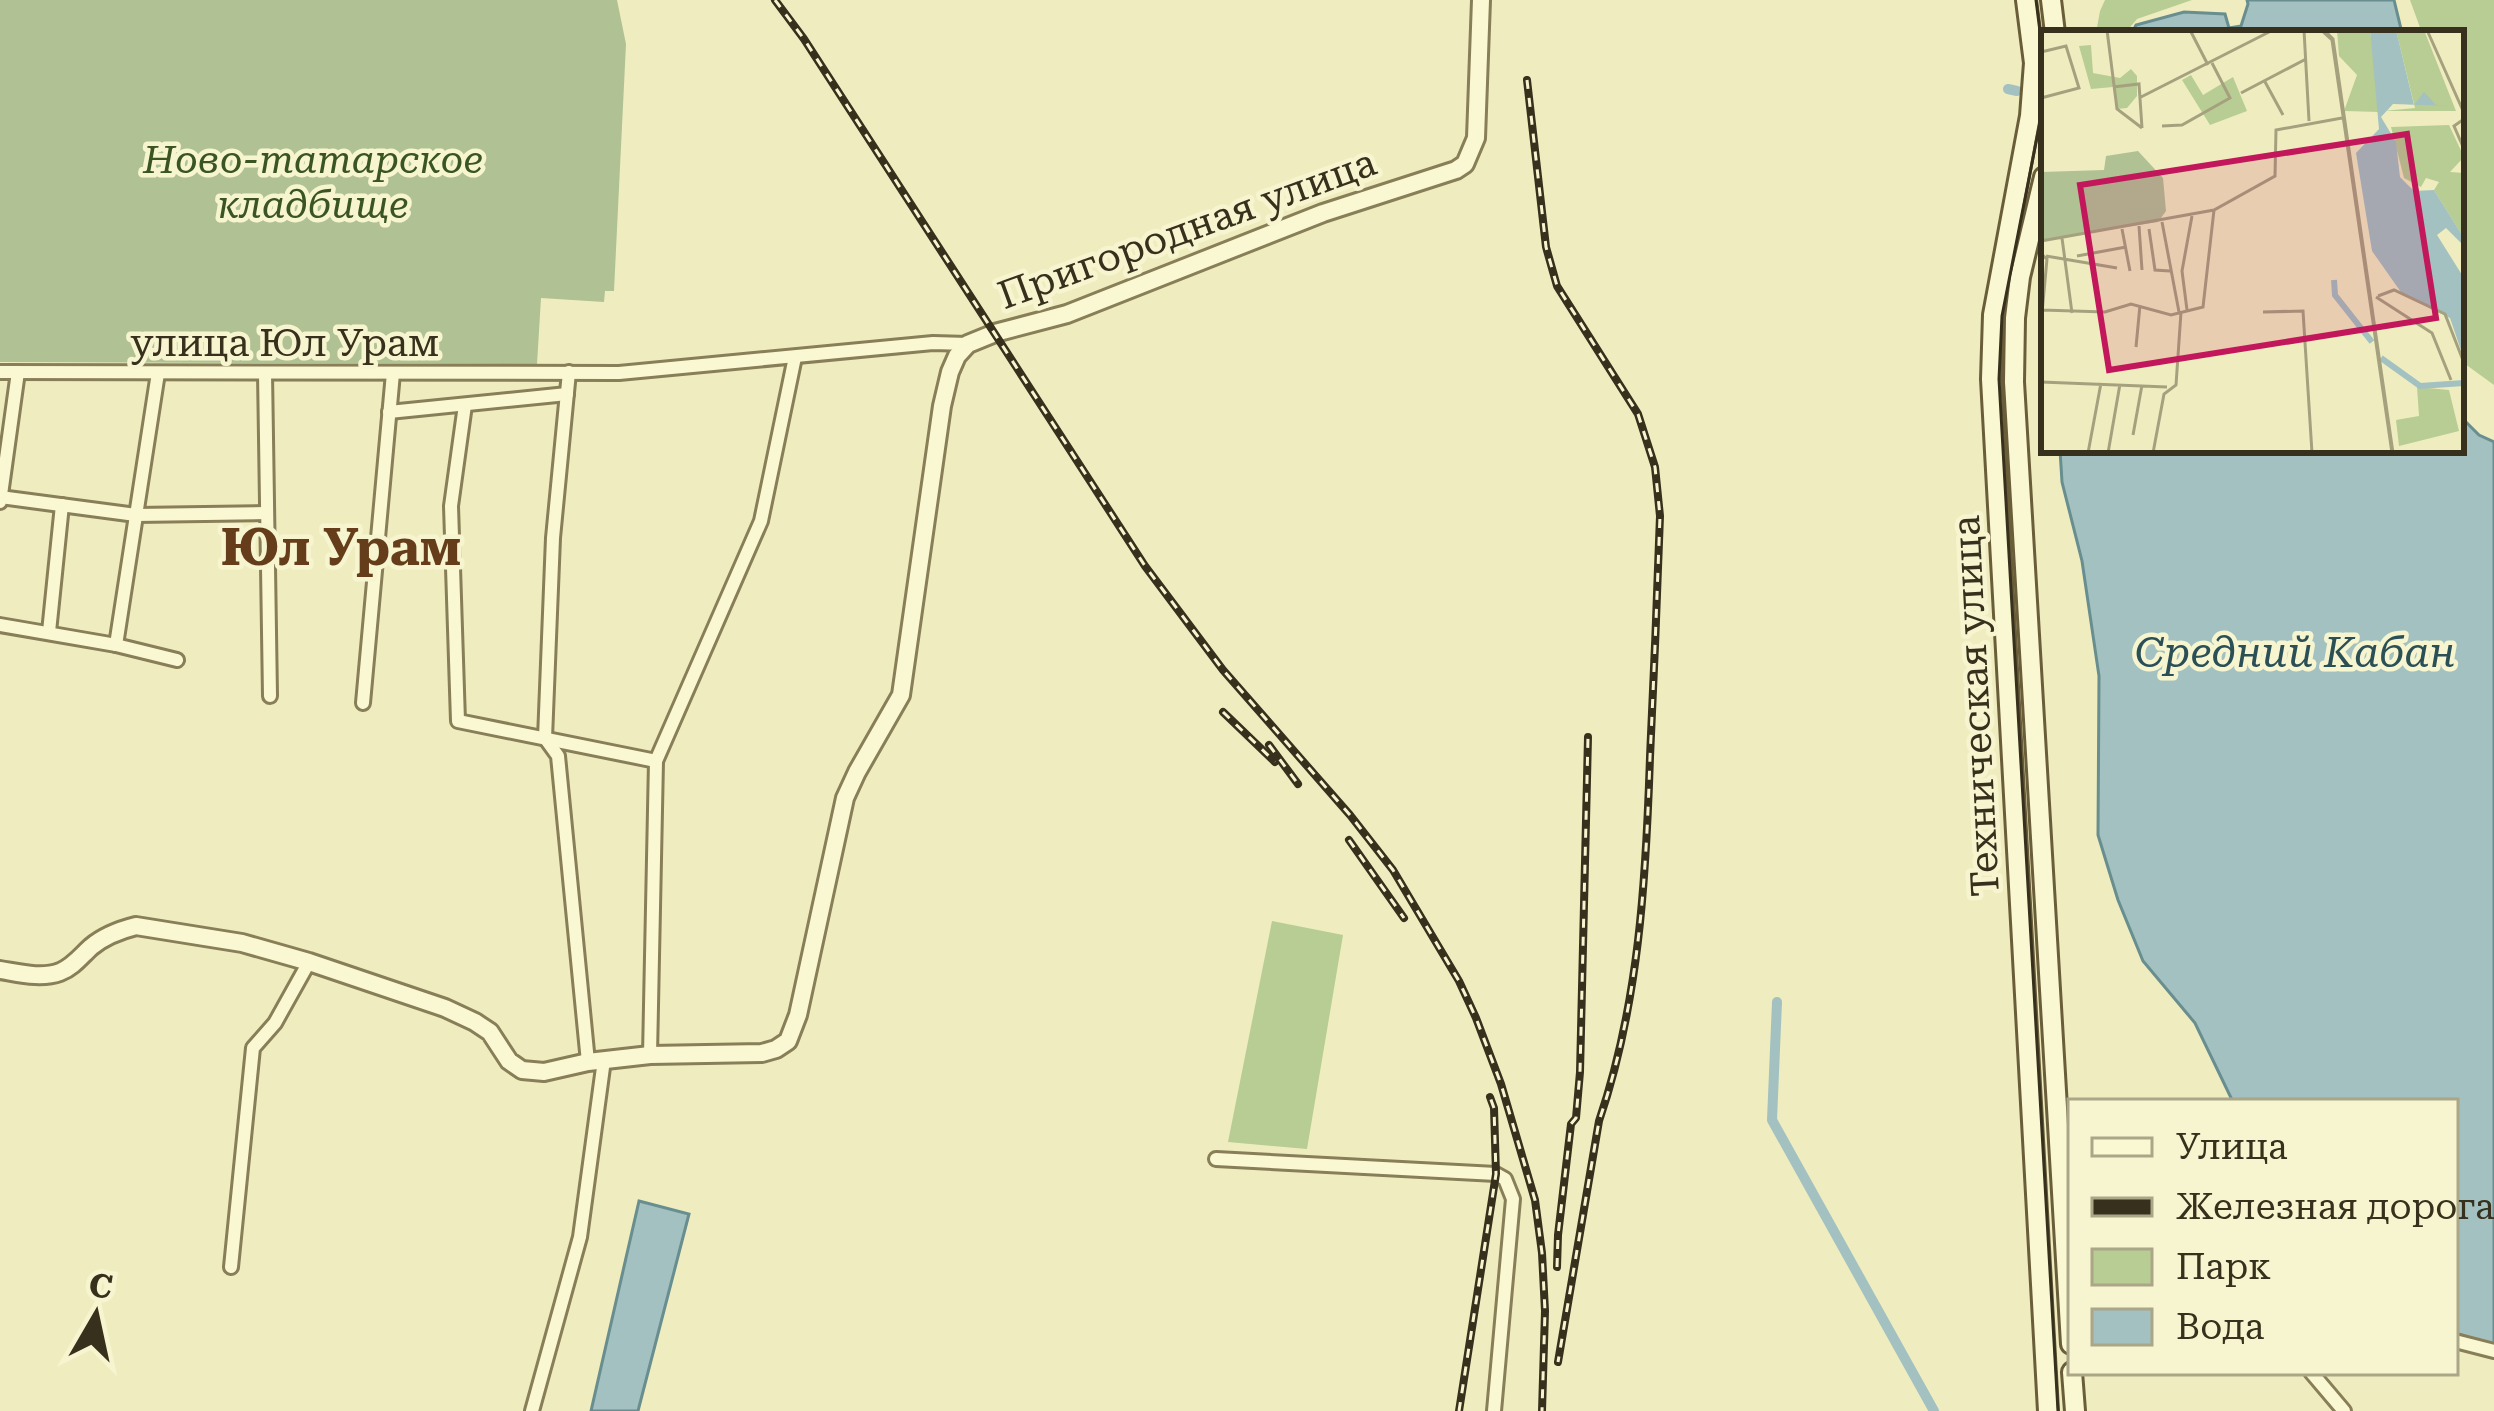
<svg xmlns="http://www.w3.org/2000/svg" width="2494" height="1411" font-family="'Roboto Serif',serif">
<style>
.green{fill:#b7cd93}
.cemetery{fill:#b0c193}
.water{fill:#a2c1c0;stroke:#698e8f;stroke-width:3}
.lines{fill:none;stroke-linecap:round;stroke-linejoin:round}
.canal{stroke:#a2c1c0;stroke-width:10}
.minor-casing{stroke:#887e57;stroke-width:18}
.tertiary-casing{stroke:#887e57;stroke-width:22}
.secondary-casing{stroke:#6a5e3a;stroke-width:24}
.minor{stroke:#faf8d2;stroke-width:12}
.tertiary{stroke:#faf8d2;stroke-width:16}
.secondary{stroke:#faf8d2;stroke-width:18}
.tram{stroke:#37301c;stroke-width:3}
.rail-casing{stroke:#37301c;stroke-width:8}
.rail{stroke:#f6f5cf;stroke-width:3;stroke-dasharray:9;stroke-linecap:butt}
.labels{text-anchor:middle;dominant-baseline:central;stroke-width:9;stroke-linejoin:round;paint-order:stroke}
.park-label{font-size:39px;font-style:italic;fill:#3a5422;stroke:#f6f5cf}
.street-label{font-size:39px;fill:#37301c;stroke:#f6f5cf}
.water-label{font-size:42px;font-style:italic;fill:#2b4f57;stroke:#f6f5cf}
.district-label{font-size:51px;font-weight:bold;fill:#653d1a;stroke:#f6f5cf}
.inset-river{fill:none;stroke:#a2c1c0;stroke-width:6}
.inset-road{fill:none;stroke:#a5a17e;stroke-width:3}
.view{fill:#c2185b;fill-opacity:0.15;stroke:#c2185b;stroke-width:6}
.inset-edge{fill:none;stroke:#37301c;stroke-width:6}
</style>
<rect width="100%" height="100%" fill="#efedbf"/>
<!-- green -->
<g class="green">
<path d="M2105,0H2192L2137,19L2125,33H2096L2100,11Z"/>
<path d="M2410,0H2494V385L2461,361V33H2422Z"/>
<path d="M1272,921L1343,935L1307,1149L1228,1142Z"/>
</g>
<!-- cemetery -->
<path class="cemetery" d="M0,0H617L626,44L614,291H605L604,302L541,298L537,364L0,362Z"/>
<!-- water -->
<g class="water">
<path d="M2247,0H2394L2402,33H2132L2136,25L2184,12L2225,14L2229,28L2241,26L2248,4Z"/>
<path d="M2461,417L2479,435L2494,442V1345L2455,1333V1102H2233L2195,1023L2143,961L2118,900L2098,835L2099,676L2082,561L2062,482L2060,450H2461Z"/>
<path d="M639,1201L689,1214L638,1411H591Z"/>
</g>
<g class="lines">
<!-- canal -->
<g class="canal">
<path d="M2008,89L2017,91"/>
<path d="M1777,1002L1772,1120L1934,1411"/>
</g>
<!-- minor casing -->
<g class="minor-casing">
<g id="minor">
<path d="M0,372L619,373L933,343L968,344"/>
<path d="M569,372L553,538L545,738L558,756L588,1062"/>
<path d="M265,373L270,696"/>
<path d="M465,405L451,506L458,721L656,761"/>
<path d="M389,412L567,394"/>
<path d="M0,497L136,515L267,513"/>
<path d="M0,502L18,372"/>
<path d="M0,625L116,645L177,660"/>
<path d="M49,632L62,505"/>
<path d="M116,645L158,373"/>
<path d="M363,703L393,373"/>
<path d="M650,1055L656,761L761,521L795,357"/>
<path d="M1216,1159L1496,1174L1505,1179L1513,1199L1494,1411"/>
<path d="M231,1267L253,1048L275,1023L309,962"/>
<path d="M2455,1341L2494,1351"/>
<path d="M2311,1372L2344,1411"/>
<path d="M532,1411L580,1237L604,1060"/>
</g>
</g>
<!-- tertiary casing -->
<g class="tertiary-casing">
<path id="tertiary" d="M0,970C19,973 41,979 60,972C73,967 81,956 91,947C104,936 120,930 136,926L242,943L309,962L445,1008L475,1022L490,1032L509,1061L522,1070L544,1072L588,1062L650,1055L762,1053L776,1049L788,1041L798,1015L845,798L857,772L901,695L942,406L950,372L957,356L968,344L995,333L1067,314L1323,213L1456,170L1465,164L1476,138L1481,0"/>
</g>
<!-- secondary casing -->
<g class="secondary-casing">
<g id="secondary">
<path d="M2026,0L2034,63L2030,116L1993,315L1991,379L2048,1411"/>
<path d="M2051,0L2055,33"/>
<path d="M2044,177L2020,277L2015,318L2014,382L2071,1344"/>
<path d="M2072,1372L2075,1411"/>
</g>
</g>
<!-- minor -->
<use href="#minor" class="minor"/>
<!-- tertiary -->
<use href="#tertiary" class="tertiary"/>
<!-- secondary -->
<use href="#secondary" class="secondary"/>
<!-- tram -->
<g class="tram">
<path d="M2036,0L2044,63"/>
<path d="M2044,63L2041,117L2002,316L1999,379L2058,1411"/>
</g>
<!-- rail casing -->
<g class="rail-casing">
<g id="rail">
<path d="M775,0L804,39L1145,566L1223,670L1350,815L1393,870L1459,981L1476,1018L1501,1084L1535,1200L1542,1253L1545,1311L1542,1411"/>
<path d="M1527,80L1546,247L1557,286L1638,414L1655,467L1660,516C1657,596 1654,677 1650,757C1646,879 1639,1004 1599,1121L1558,1362"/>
<path d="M1223,712L1275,762"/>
<path d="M1269,745L1298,784"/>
<path d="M1349,840L1404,918"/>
<path d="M1557,1267L1558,1235L1571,1124L1576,1118L1580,1072L1588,737"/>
<path d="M1459,1411L1496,1174L1494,1108L1490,1097"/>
</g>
</g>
<!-- rail -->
<use href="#rail" class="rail"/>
</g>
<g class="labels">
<!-- park labels -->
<g class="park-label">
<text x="313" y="160">Ново-татарское<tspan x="313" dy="45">кладбище</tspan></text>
</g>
<!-- street labels -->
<g class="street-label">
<text transform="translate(1187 229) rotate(-20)">Пригородная улица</text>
<text x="285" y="343">улица Юл Урам</text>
<text transform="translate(1976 706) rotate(-93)">Техническая улица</text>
</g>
<!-- water labels -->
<g class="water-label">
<text x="2295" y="652">Средний Кабан</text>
</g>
<!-- district labels -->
<g class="district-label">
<text x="341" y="547">Юл Урам</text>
</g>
</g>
<!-- overview -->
<g transform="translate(2041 30)">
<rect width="423" height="423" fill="#efedbf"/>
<path d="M296,0H329L339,82L303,81L316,45L298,26ZM355,0H383L415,81H342L374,78ZM50,15L52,43L79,48L90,39L96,46V66L86,78L76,79L72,57L50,59L38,16ZM150,45L162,65L192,47L206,81L169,95L141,50ZM408,95L423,127L409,142L423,143V208L393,160L398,152L385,148L380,157L363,148L350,97ZM376,357L408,360L418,401L358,416L355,390L378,386Z" fill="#b7cd93"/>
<path d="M97,121L122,148L125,181L117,192L0,210V142L63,140L65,126Z" fill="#b0c193"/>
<path d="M329,0H355L373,75L383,62L395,75L411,76L352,74L340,87L355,112L359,147L373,161L393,160L423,208V216L405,198L396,205L423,248V329L409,288L362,265L331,221L315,123L338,99Z" fill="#a2c1c0"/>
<path class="inset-river" d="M293,250L294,265L331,312M340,328L379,356L423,353"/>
<path class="inset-road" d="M66,0L76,79L101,98M149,0L167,35M263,0L268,91M280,0L291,10L351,423M283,0L292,9L352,423M386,0L423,83M0,22L25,16L38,58L0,68M223,50L242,85M72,57L98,54L101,98M200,63L265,29M100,67L232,0M423,89L413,96L423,119M121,96L141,95L189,68L171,33M121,192L138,282M98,196L101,240M81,199L89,241M108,199L114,240L129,241M21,208L31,283M0,211L173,180L234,146L235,100L301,88M0,224L6,229L0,294M5,226L76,238M36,226L85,217M337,266L353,260L404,284L423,333M335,267L391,303L410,350M1,280L64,282L90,274L130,285L162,277L173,180M146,280L141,241L151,186M222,282L262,281L271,423M95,317L99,275M0,352L126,357M92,405L101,355M47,423L60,353M67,423L79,354M112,423L123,364L135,355L140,282"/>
<path class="view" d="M366,104L395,288L68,340L39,155Z"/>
<rect width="423" height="423" class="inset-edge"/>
</g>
<!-- legend -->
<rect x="2068" y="1099" width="390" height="276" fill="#f6f5cf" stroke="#aaa687" stroke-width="3"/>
<rect x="2092" y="1138" width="60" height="18" fill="#faf8d2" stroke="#aaa687" stroke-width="3"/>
<text x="2176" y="1159" font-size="36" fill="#37301c">Улица</text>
<rect x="2092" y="1198" width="60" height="18" fill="#37301c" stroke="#aaa687" stroke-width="3"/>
<text x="2176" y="1219" font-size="36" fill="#37301c">Железная дорога</text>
<rect x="2092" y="1249" width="60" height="36" fill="#b7cd93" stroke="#aaa687" stroke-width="3"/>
<text x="2176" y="1279" font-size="36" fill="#37301c">Парк</text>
<rect x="2092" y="1309" width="60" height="36" fill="#a2c1c0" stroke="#aaa687" stroke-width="3"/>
<text x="2176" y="1339" font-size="36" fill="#37301c">Вода</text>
<!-- north arrow -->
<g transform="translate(96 1315) rotate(9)" stroke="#f6f5cf" stroke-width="9" paint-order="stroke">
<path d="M0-9L21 45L0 30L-21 45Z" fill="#37301c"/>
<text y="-18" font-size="33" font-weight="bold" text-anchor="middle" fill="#37301c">С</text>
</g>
</svg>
